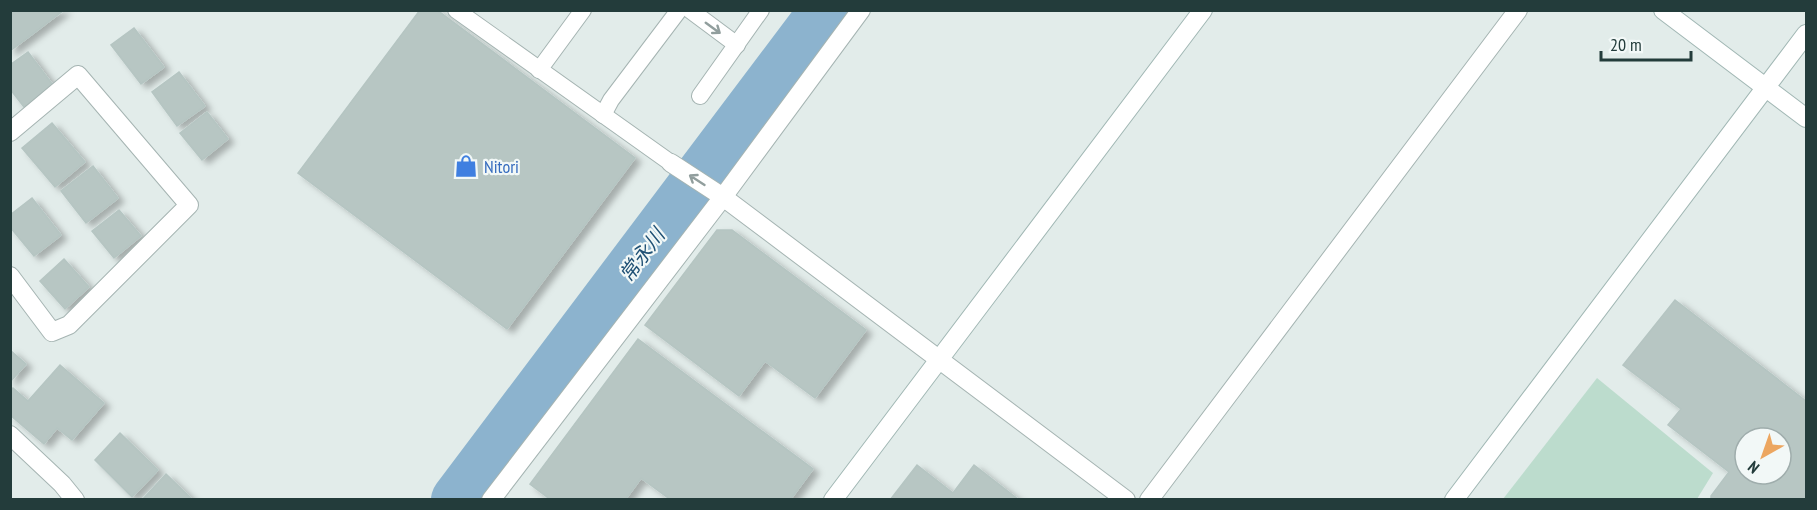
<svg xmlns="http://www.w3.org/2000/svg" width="1817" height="510" font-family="'PT Sans Narrow','Noto Sans JP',sans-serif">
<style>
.green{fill:#bcdccd}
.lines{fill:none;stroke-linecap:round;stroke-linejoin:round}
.river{stroke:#8cb3ce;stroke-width:54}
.building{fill:#b7c6c3;stroke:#b5c5c2;stroke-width:1.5;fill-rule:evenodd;filter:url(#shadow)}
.lane-casing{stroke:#a5b4b2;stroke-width:18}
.street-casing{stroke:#a5b4b2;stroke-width:20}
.secondary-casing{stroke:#a1b7b4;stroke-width:20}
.lane{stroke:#fff;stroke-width:16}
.street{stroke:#fff;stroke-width:18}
.secondary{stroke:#fff;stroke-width:18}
.oneway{stroke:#919e9d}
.labels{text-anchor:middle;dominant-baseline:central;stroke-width:4.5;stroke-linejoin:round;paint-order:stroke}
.shop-label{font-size:18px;fill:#366cbe;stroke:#f2f8f7;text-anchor:start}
.water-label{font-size:20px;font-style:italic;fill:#205175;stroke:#f2f8f7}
</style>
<defs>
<filter id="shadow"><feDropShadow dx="6" dy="4" stdDeviation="3" flood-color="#0004"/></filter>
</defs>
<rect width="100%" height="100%" fill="#e2ecea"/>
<!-- green -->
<path class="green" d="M1597,378L1713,473L1697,499H1503Z"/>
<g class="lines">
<!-- river -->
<path class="river" d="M458,500L827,10"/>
</g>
<!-- building -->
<g class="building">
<path d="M10,10H64L10,51Z"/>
<path d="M420,10H437L635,158L507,329L298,173Z"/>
<path d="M134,28L164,67L141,84L111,45Z"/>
<path d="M28,52L53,85L24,107L10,89V65Z"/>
<path d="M179,72L205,106L177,126L152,92Z"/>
<path d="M207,112L228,139L202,160L180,133Z"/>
<path d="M52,123L85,162L55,187L22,148Z"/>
<path d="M93,166L118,198L86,223L61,191Z"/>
<path d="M32,198L61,235L34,256L10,227V215Z"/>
<path d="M119,210L141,236L114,258L92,231Z"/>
<path d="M717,230H732L866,330L815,398L765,361L739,396L645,325Z"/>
<path d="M64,259L89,287L65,309L40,281Z"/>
<path d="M1675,300L1806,401V500H1711V496L1729,472L1668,425L1681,409L1623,365ZM1745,438H1781V474H1745Z"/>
<path d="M638,339L813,469L790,500H671L641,478L625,500H551L530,484Z"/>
<path d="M10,350L26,364L10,382Z"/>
<path d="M60,365L104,403L72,440L57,428L44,444L10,415V391L13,388L28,401Z"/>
<path d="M120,433L158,470L132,497L95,460Z"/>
<path d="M917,465L953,493L974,465L1019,500H890Z"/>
<path d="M166,474L193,500H142Z"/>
</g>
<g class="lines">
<!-- lane casing -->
<g class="lane-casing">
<g id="lane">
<path d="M456,10L671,163"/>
<path d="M690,10L737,45"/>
<path d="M539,70L583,10"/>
<path d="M700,96L761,10"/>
<path d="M603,115L611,100L679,10"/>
</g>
</g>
<!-- street casing -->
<g class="street-casing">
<g id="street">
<path d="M10,132L78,75L189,205L69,325L52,332L10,276"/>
<path d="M671,163L723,197L1126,500"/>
<path d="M10,435L62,484L75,500"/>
<path d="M491,500L723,197L861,10"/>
<path d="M1149,500L1518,10"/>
</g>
</g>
<!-- secondary casing -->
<g class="secondary-casing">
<g id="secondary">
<path d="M1663,10L1806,118"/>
<path d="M833,500L1203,10"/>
<path d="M1454,500L1806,34"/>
</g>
</g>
<!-- lane -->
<use href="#lane" class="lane"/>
<!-- street -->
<use href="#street" class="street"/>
<!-- secondary -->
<use href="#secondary" class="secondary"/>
</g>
<!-- one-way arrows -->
<defs><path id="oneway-shaft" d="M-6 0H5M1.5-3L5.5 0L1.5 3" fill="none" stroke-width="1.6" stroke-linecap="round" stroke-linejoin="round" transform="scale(1.5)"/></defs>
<g class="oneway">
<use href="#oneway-shaft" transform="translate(713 28) rotate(36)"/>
<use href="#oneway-shaft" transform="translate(697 180) rotate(-147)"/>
</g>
<!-- icons -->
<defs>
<g id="shop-bare" transform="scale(1.8)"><path d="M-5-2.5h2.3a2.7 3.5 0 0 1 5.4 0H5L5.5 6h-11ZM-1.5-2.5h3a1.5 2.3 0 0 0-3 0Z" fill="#3f7fe0" stroke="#f2f8f7" stroke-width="2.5" paint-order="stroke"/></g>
</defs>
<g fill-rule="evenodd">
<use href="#shop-bare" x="466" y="166"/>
</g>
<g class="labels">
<!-- shop labels -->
<g class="shop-label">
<text x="484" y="166">Nitori</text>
</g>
<!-- water labels -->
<g class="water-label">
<text transform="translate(642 255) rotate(-53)">常永川</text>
</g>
</g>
<!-- border -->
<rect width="1817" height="510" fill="none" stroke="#233c3b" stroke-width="24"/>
<!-- north arrow -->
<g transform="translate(1763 456) rotate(220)"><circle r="28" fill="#f2f8f7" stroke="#9fadac" stroke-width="1.5"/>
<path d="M0-4.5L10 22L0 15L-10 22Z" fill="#eca660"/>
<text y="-9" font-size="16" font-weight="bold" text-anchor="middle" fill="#233c3b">N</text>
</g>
<!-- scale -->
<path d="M1601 51v9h90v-9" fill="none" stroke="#233c3b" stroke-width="3"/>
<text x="1610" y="51" font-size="18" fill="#233c3b" stroke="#f2f8f7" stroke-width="4.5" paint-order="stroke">20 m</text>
</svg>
